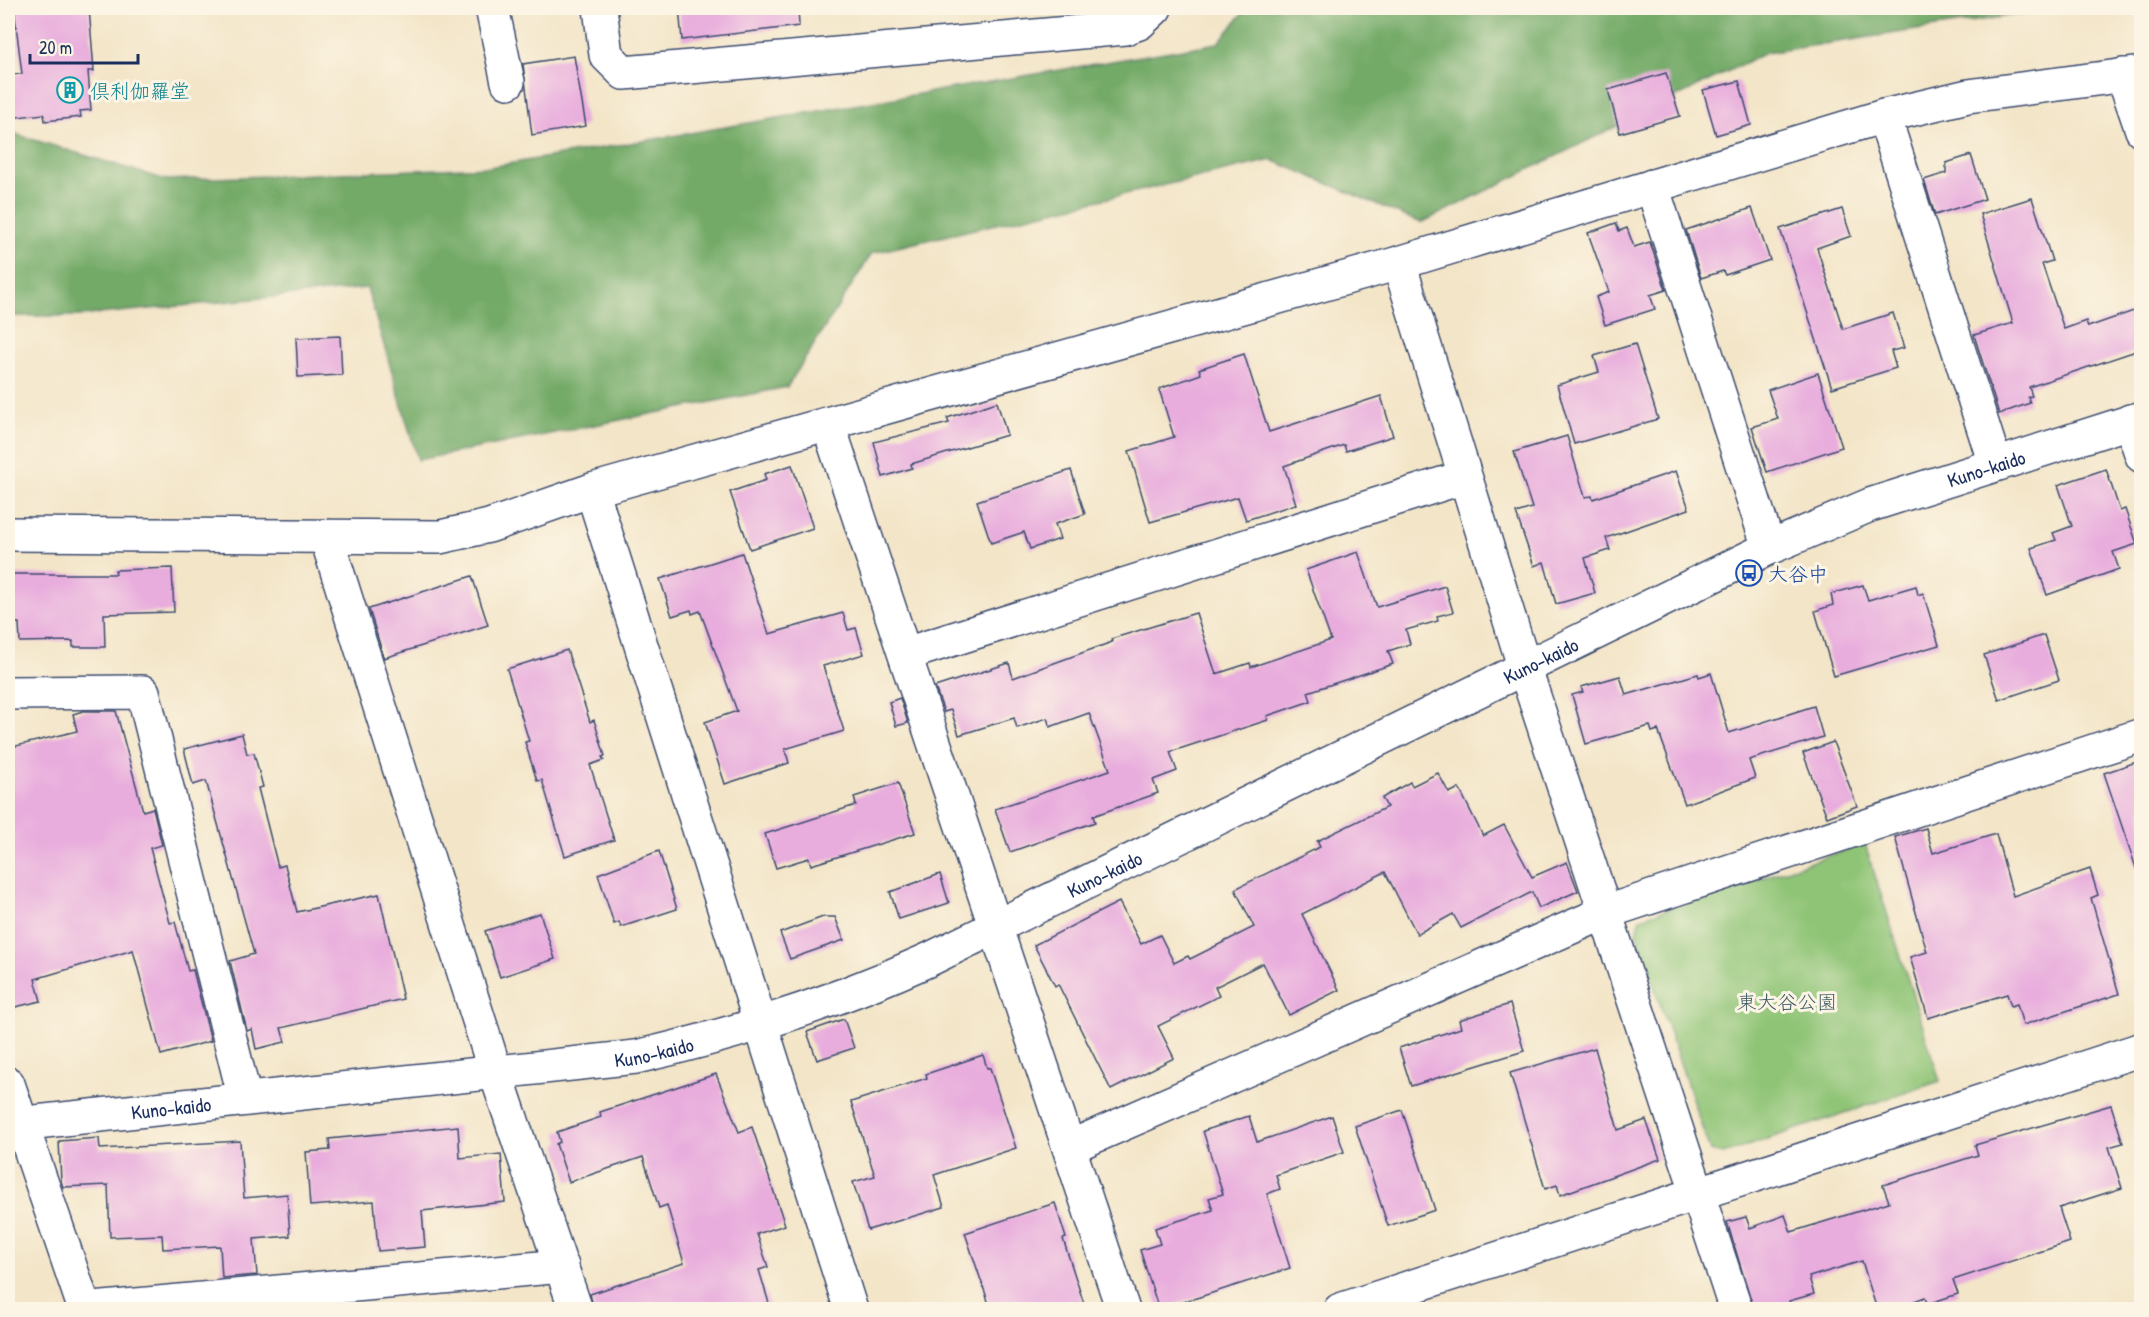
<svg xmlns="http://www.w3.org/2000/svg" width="2149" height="1317" font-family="'Patrick Hand','Klee One',sans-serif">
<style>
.green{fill:#8fc476;stroke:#557a6a;stroke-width:1.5}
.forest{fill:#73aa67;stroke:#476c62;stroke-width:1.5}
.building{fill:#e8acdd}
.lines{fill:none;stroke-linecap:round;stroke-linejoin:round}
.street-casing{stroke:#3b4a6e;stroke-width:36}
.secondary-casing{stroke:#3b4a6e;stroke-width:36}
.street{stroke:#fff;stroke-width:33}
.secondary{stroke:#fff;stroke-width:33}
.labels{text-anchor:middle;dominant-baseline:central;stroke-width:6;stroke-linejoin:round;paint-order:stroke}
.culture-label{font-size:20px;fill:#0d838f;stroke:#fcf5e5;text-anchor:start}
.street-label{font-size:20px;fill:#1b2f5e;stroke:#fcf5e5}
.transit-label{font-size:20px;fill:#164399;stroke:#fcf5e5;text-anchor:start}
.park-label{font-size:20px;fill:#3e5c65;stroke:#fcf5e5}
</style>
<rect width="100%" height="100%" fill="#fcf5e5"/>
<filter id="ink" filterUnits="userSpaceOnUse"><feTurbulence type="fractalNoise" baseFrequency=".0167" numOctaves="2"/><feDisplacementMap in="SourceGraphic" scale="12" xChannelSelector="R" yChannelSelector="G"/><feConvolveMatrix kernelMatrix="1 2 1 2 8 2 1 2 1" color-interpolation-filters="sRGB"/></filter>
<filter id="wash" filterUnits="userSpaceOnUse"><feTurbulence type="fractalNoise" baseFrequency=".008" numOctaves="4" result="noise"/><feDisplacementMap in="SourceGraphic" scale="24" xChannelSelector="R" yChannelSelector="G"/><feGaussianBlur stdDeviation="1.35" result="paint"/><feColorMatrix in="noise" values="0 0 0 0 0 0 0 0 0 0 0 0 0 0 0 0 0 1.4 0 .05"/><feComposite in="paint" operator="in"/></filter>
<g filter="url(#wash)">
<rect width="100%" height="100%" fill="#f3e5c8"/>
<!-- green -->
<path class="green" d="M1865,844L1940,1081L1723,1154L1710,1151L1636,933L1640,918Z"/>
<!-- forest -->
<path class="forest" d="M1247,8H2060L1765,53L1421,223L1272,160L872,253L787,387L418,460L367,288L78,316H8V128L18,135L166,180L490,167L1218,43Z"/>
<g id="blocks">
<!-- building -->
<g class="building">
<path d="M14,8H89L94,71H88L91,110L80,111L81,117L45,121L44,114L8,118V75L22,74Z"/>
<path d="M679,8H798L799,26L682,40Z"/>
<path d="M574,56L586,126L532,135L523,64Z"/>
<path d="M1666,73L1680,116L1620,133L1608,90Z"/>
<path d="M1739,81L1751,125L1716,135L1703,90Z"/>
<path d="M1971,155L1985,199L1935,215L1924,180L1946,173V163Z"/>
<path d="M2032,198L2052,261L2042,264L2064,329L2086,321L2088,327L2142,308V349L2029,387L2032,396L2028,397L2030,403L1999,414L1974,335L2013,323L1980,214Z"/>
<path d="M1752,208L1770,260L1725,275L1723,271L1701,278L1686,230Z"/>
<path d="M1842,209L1851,236L1817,248L1843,329L1893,313L1904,348L1891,351L1896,368L1832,388L1780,229Z"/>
<path d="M1616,223L1619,231L1627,228L1634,247L1650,242L1666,290L1650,295L1655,309L1605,325L1596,297L1609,292L1588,233Z"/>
<path d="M340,336L342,375L298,377L296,338Z"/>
<path d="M1635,344L1658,419L1574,444L1557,385L1599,372L1594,356Z"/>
<path d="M1244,354L1269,432L1381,396L1393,436L1346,451L1344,445L1284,466L1296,504L1246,520L1238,497L1150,522L1129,451L1174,437L1159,389L1201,374L1199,369Z"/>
<path d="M1818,373L1842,447L1767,472L1752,427L1778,419L1768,390Z"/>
<path d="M997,402L1007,435L911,464L912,468L883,477L874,442L949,423L947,418Z"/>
<path d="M1567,436L1585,497L1592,496L1593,499L1676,471L1689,509L1606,538L1610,550L1585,558L1595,593L1556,604L1544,562L1534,566L1516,513L1532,508L1514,452Z"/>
<path d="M792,465L813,528L750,549L730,492L766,480L764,474Z"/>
<path d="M2106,469L2120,511L2125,509L2137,544L2113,552L2119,569L2047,595L2031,548L2056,540L2053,533L2072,526L2058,485Z"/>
<path d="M1071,470L1085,514L1055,524L1060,539L1030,549L1024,532L991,543L977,501Z"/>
<path d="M1358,552L1377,607L1445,586L1453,612L1437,616L1438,621L1406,630L1410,644L1388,651L1393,664L1308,692L1311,701L1267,716L1268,720L1170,752L1177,771L1153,780L1158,793L1093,816L1095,822L1010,852L995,809L1110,770L1089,713L1050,727L1047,718L1017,728L1014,718L959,735L951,710L944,712L935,687L1009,663L1013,678L1112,642L1111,639L1196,613L1216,674L1250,663L1251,667L1331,640L1306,570Z"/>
<path d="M742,553L769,634L843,613L848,630L856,628L864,654L823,666L844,731L785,749L789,763L725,784L705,722L737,711L700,611L692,614L691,610L672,616L660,579Z"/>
<path d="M172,568L174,612L104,614L105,647H73V641L20,642L19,623H11L10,574H116L115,570Z"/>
<path d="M472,576L488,625L384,658L369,609Z"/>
<path d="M1863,585L1868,600L1916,586L1918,595L1923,593L1939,645L1834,676L1815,611L1833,605L1831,594Z"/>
<path d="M2044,635L2059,680L1999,700L1984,655Z"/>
<path d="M567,650L590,722L594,720L605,756L602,757L604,760L590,765L614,840L565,856L542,780L537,781L525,742L529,741L507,669Z"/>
<path d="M1711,673L1729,733L1814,706L1823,737L1749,760L1755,778L1685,804L1658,730L1652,732L1650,726L1586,744L1572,695L1583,692L1581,687L1620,676L1626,695L1698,674L1699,677Z"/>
<path d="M900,698L908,723L896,726L889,702Z"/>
<path d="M83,711H116L143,811L153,808L162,845L150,848L170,923L175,922L188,971L193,970L211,1041L161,1055L133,950L35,979L41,1001L15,1007L8,987V748L77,731L73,714Z"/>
<path d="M242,734L247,754L254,753L263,787L258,788L278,867L285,865L297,912L379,894L403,999L281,1028L285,1042L256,1049L252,1029L247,1031L230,961L254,954L206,781L193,785L184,749Z"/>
<path d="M1833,742L1857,806L1827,817L1803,753Z"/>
<path d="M2142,760V867L2136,868L2104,773Z"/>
<path d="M1438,773L1449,793L1459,788L1483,836L1504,825L1532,877L1567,862L1578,891L1539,908L1532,892L1461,928L1453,914L1417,934L1385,872L1302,914L1339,990L1289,1015L1263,963L1215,987L1219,996L1158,1026L1174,1058L1111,1090L1058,984L1055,986L1034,945L1119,902L1141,944L1160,935L1174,963L1188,956L1190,959L1254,927L1235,889L1320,847L1317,841L1387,807L1382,798L1410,782L1412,786Z"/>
<path d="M898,783L915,833L811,865L809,858L776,868L765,834L856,805L854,797Z"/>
<path d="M1926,828L1933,853L1996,834L2013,896L2090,869L2098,895L2091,898L2119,994L2023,1025L2017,1004L2011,1006L2007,994L1928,1018L1910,957L1927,952L1895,837Z"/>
<path d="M659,851L677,909L621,927L619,922L614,924L598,874Z"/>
<path d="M940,874L949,903L899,919L890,892Z"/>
<path d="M540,913L555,959L500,977L485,931Z"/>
<path d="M823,917H835L844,940L790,959L780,933Z"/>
<path d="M1510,1004L1524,1051L1411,1086L1399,1048L1461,1028L1459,1020Z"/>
<path d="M844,1019L854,1048L817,1060L807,1032Z"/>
<path d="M1595,1048L1618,1130L1646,1120L1660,1159L1560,1195L1557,1185L1545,1189L1510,1073Z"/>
<path d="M983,1055L987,1068H990L1016,1148L934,1175L944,1207L868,1230L853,1182L875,1176L851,1102L927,1078L926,1074Z"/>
<path d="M716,1074L739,1132L752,1127L785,1225L757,1234L768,1267L759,1270L771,1310H594L590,1294L684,1263L667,1205L659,1208L643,1157L569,1182L556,1144L560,1142L557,1132L601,1117L600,1112Z"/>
<path d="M2111,1105L2123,1143L2109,1147L2122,1188L2059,1208L2070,1242L1953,1280L1958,1294L1927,1304L1925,1297L1890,1310H1877L1862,1261L1809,1277L1814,1294L1789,1301L1791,1310H1754L1727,1222L1746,1217L1750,1228L1785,1215L1791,1232L1889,1202L1883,1185L1978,1155L1975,1145Z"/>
<path d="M1402,1110L1435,1210L1388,1226L1355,1126Z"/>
<path d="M1249,1116L1257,1142L1332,1116L1344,1152L1276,1175L1280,1189L1267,1194L1290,1268L1159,1310L1140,1250L1160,1244L1155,1228L1213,1210L1209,1198L1223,1194L1203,1131Z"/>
<path d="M458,1126L460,1158L501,1154L505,1202L422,1211L425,1247L378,1251L374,1201L310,1206L306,1152L330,1150L329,1139Z"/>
<path d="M99,1138L100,1149L240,1141L244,1198L287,1194L290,1236L254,1239L257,1275L222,1278L220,1246L163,1249L162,1235L110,1237L108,1185L63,1187L61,1181L59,1141Z"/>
<path d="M1055,1203L1066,1238L1063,1239L1086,1310H991L965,1233Z"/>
</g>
</g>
</g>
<g filter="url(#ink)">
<use href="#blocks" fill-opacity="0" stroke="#3b4a6e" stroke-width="1.5"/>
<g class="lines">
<!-- street casing -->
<g class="street-casing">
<g id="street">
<path d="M492,8L508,82"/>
<path d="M600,8L606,55L624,73L1125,28L1139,23L1155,8"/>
<path d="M2123,75L2142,130"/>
<path d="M1884,116L1995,464"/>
<path d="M1652,186L1769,548"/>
<path d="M1399,263L1524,666L1736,1310"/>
<path d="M2130,421L2142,456"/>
<path d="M828,424L1123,1310"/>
<path d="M326,536L495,1071L576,1310"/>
<path d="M906,654L1464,477"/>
<path d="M8,693L143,692L245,1099"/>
<path d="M8,1084L85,1310"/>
<path d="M1070,1147L1606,912L2142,735"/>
<path d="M82,1310L562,1266"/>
<path d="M851,1310L592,490L1399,263L1884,116L1968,96L2142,73"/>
</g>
</g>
<!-- secondary casing -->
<g class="secondary-casing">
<g id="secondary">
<path d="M8,534L440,537L489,526L592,490"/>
<path id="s1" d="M8,1125L636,1057C737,1034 833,1003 928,960L1769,548L1870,505L2142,418"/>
<path d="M1340,1310L2142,1049"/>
</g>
</g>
<!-- street -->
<use href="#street" class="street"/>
<!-- secondary -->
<use href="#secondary" class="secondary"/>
</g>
</g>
<!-- icons -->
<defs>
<g id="building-ring" transform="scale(1.35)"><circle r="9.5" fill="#fcf5e5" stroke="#0f9aa8" stroke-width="1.5"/><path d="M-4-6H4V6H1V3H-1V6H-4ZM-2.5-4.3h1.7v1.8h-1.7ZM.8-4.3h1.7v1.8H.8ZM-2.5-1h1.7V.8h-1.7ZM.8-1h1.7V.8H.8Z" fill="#0f9aa8"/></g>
<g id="bus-ring" transform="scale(1.35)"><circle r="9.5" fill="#fcf5e5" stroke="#1a4fb4" stroke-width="1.5"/><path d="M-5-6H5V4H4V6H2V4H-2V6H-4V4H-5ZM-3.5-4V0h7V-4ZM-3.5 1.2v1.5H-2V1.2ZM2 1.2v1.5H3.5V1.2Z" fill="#1a4fb4"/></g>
</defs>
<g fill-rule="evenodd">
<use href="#building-ring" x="70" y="90"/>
<use href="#bus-ring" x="1749" y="573"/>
</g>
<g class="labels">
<!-- culture labels -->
<g class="culture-label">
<text x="90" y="90">倶利伽羅堂</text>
</g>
<!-- street labels -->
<g class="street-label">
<text stroke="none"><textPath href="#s1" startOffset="2108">Kuno-kaido</textPath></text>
<text stroke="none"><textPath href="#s1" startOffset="1622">Kuno-kaido</textPath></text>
<text stroke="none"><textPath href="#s1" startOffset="1136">Kuno-kaido</textPath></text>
<text stroke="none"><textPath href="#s1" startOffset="650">Kuno-kaido</textPath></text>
<text stroke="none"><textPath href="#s1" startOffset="164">Kuno-kaido</textPath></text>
</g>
<!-- transit labels -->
<g class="transit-label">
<text x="1768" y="573">大谷中</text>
</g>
<!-- park labels -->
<g class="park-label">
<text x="1787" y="1001">東大谷公園</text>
</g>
</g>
<!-- margin -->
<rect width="2149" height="1317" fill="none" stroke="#fcf5e5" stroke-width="30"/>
<!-- scale -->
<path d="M30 54v9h108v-9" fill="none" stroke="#1b2f5e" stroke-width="3"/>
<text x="39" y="54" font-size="18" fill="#1b2f5e" stroke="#fcf5e5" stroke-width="4.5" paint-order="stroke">20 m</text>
</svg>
